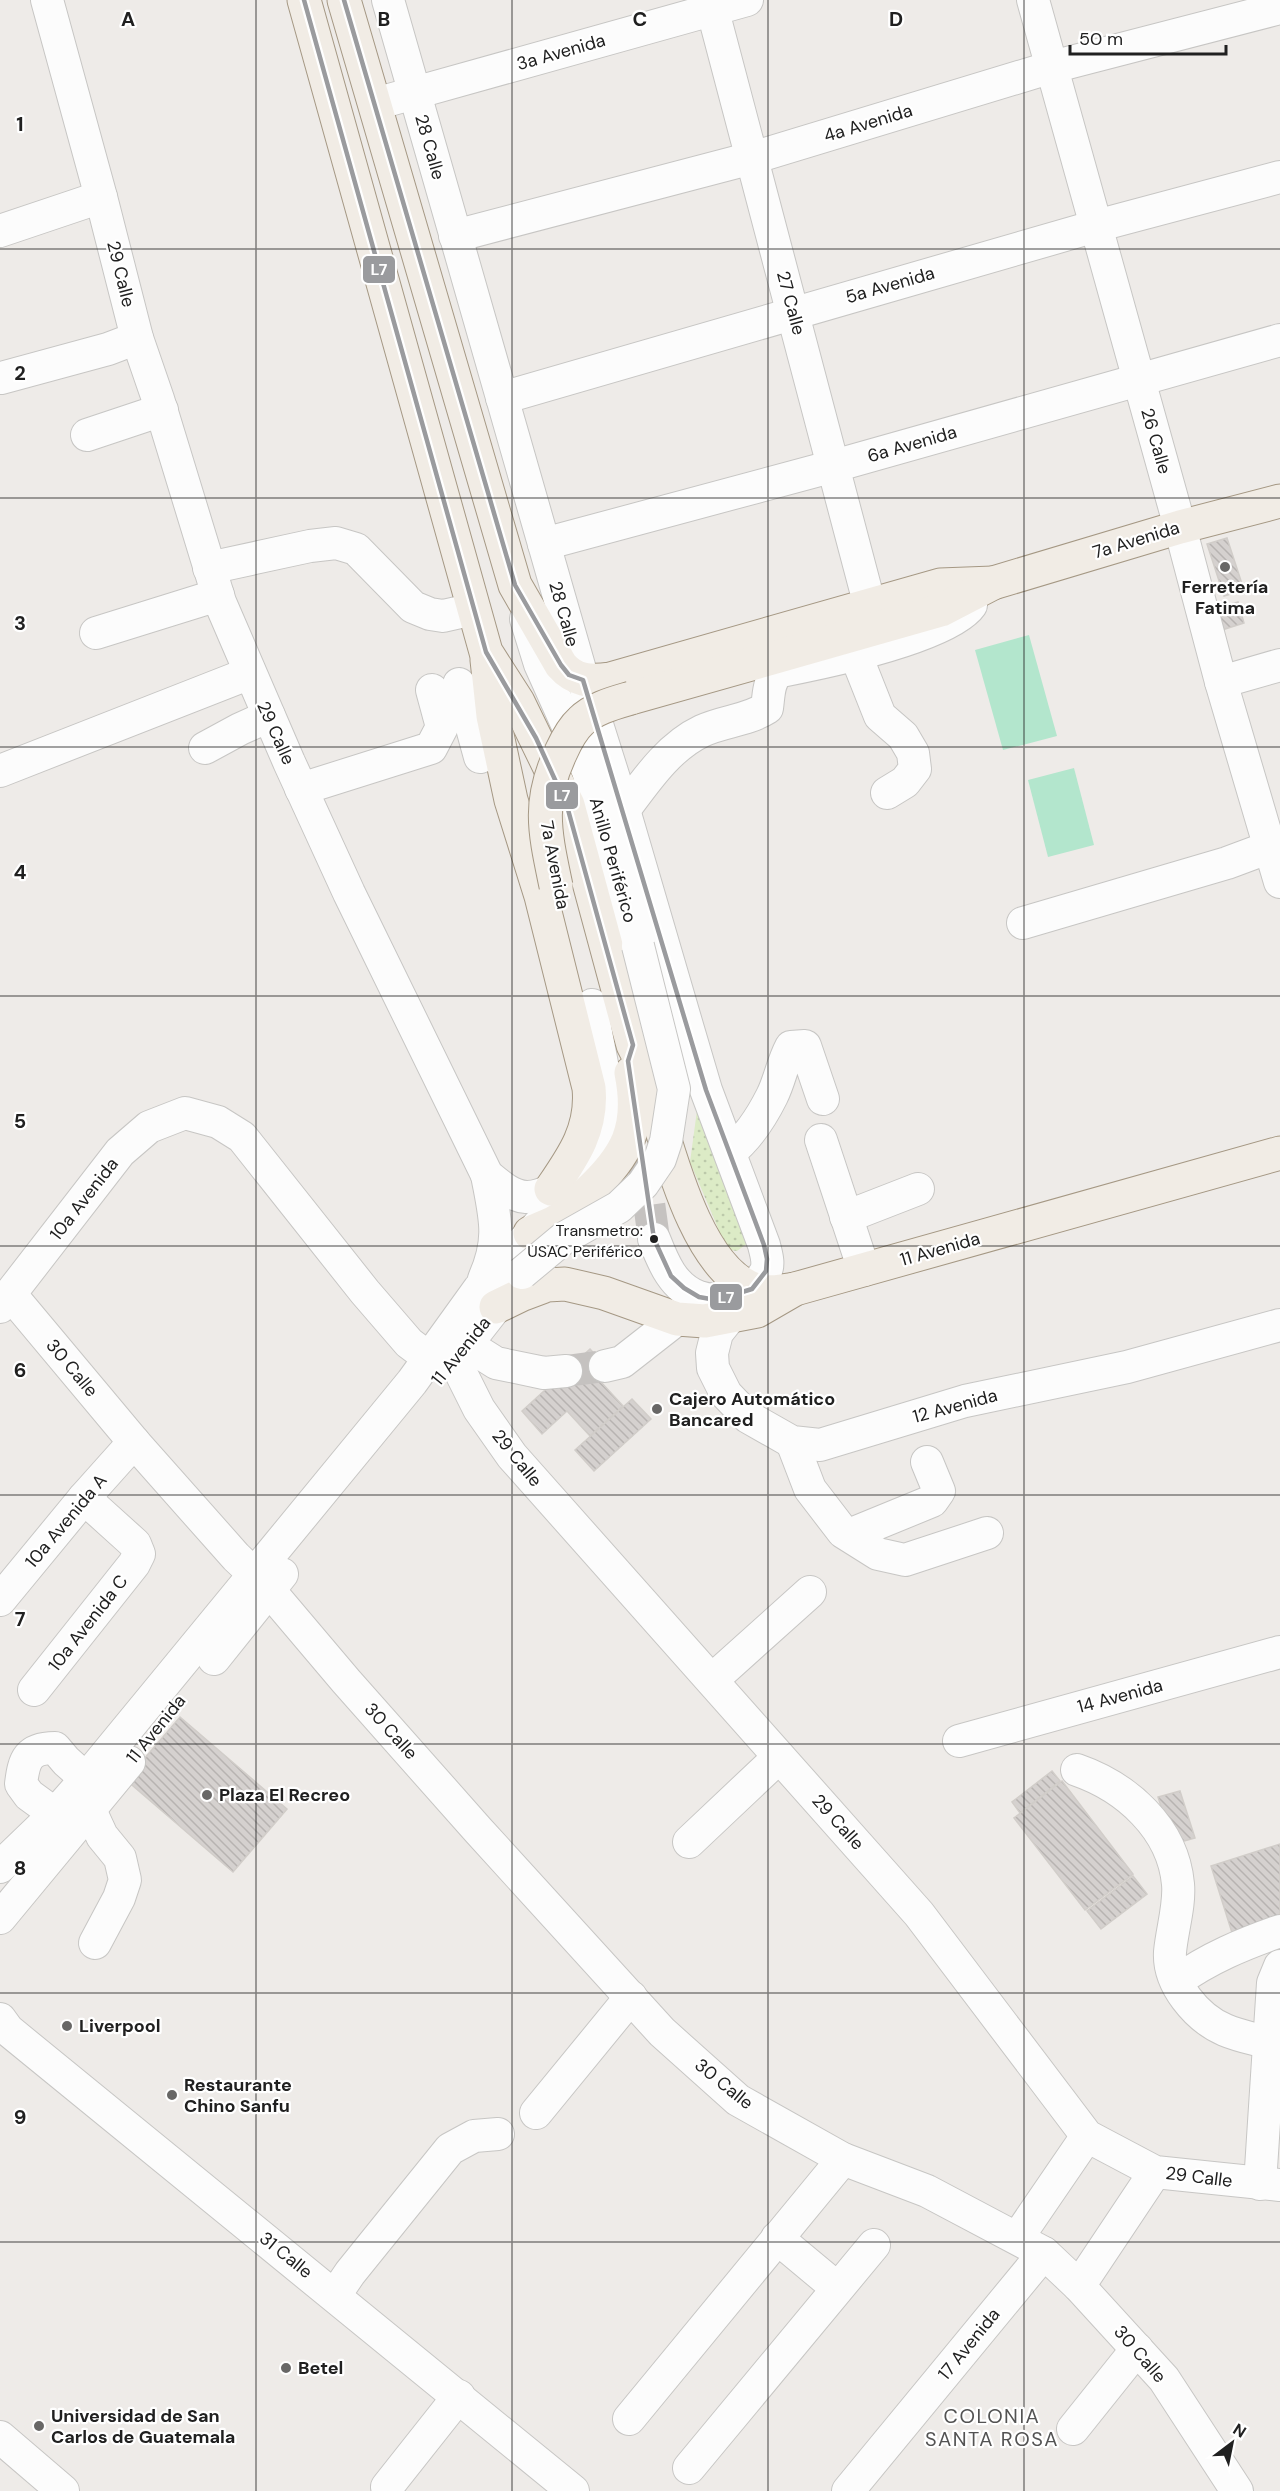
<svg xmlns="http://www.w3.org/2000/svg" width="1280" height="2491" font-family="'DM Sans',sans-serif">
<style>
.grass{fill:url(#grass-dots)}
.pitch{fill:#b3e6cd}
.building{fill:url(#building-back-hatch);stroke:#d1cdc9;stroke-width:1.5}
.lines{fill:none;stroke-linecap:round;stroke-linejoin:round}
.minor-tunnel{stroke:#c5c2c0;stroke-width:32;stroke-dasharray:32 16;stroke-linecap:butt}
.minor-casing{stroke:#c7c6c4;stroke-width:34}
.major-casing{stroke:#a59884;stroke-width:35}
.minor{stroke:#fcfcfc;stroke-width:32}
.major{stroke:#f1ece5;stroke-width:33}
.minor-bridge-casing{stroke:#c7c6c4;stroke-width:34;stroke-linecap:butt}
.major-bridge-casing{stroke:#a59884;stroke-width:35;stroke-linecap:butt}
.minor-bridge{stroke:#fcfcfc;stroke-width:32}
.major-bridge{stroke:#f1ece5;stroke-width:33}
.bus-1-casing{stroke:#fff;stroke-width:9}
.bus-1{stroke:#9a9b9e;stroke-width:4.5}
.grid{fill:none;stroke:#202020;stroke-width:1.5;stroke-opacity:0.55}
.poi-dot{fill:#686766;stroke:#fff;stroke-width:2}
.bus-dot{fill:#202020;stroke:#fff;stroke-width:2}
.labels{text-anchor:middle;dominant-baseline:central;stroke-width:4.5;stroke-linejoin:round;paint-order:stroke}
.bus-label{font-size:16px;fill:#202020;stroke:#fff;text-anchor:end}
.street-label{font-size:18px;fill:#202020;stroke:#fff}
.poi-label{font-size:18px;font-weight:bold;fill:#202020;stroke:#fff;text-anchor:start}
.neighbourhood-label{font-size:20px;letter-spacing:1.5px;fill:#535353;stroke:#fff}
.grid-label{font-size:20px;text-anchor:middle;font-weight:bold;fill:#202020;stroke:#fff;stroke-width:4.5;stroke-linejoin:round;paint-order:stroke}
.line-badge{stroke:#fff;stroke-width:2}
.badge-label{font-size:16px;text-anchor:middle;font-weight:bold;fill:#fff}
</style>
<defs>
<pattern id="grass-dots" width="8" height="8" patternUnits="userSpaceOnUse" patternTransform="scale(1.5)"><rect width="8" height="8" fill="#dcebc6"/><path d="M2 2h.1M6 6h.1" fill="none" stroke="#bcc9aa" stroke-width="1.8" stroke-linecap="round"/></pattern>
<pattern id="building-back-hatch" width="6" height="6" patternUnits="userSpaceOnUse" patternTransform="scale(1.5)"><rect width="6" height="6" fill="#d5d1cf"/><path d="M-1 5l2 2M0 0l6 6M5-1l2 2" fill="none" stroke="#b7b3b1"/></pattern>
</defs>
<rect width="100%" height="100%" fill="#eeebe8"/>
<!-- grass -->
<path class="grass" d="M698,1103L748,1243L737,1251L723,1249L718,1228L690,1162Z"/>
<!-- pitch -->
<g class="pitch">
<path d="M1029,635L1057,736L1003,750L975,650Z"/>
<path d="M1074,768L1094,845L1048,857L1028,780Z"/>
</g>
<!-- building -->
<g class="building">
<path d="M1227,538L1244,590L1224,596L1207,544Z"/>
<path d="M1238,602L1244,623L1222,630L1215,609Z"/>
<path d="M590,1349L610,1371L600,1381L623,1406L590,1436L567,1411L542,1434L522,1411Z"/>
<path d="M632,1399L651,1419L594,1471L575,1450Z"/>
<path d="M180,1717L287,1809L233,1872L126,1780Z"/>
<path d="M1052,1771L1060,1781L1020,1813L1012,1802Z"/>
<path d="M1062,1781L1133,1874L1085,1910L1014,1818Z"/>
<path d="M1180,1791L1195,1838L1173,1844L1158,1797Z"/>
<path d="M1280,1844V1924L1234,1939L1211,1866Z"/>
<path d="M1133,1876L1147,1894L1101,1929L1087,1911Z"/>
</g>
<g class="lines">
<!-- minor-tunnel -->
<g class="minor-tunnel">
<path d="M636,1110L654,1239"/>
<path d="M566,1371L605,1366"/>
</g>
<!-- minor casing -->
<g class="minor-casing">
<g id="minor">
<path d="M47,0L101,197L137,338L158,399L220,602L289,762L349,893L487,1175C499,1185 511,1196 526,1197C560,1198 606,1146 607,1114C609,1081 595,1040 592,1005"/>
<path d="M388,0L583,680L624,810L688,1029L706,1090L764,1245C766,1254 770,1264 765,1273C754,1292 720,1305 699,1297C673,1288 663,1262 654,1239"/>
<path d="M710,0L870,606"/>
<path d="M1033,0L1180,527L1221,682L1280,882"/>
<path d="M375,104L747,0"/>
<path d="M0,231L101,197"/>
<path d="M455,236L752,158L1052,67L1280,8"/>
<path d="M1,378L108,349L137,338"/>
<path d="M502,398L1096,226L1280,177"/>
<path d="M87,435L162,410"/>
<path d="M544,544L834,466L1280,340"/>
<path d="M209,568L310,546L336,543L356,549L413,607L430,614L443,616L474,609"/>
<path d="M526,619L540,664L588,771L638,946"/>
<path d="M96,633L218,595"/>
<path d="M855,653L880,716L903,736L913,753L915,769L905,782L887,793"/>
<path d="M1221,682L1280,665"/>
<path d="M459,684L469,717L492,707"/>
<path d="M469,717L480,757"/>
<path d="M205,748L240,729L269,716"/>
<path d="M0,771L250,673"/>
<path d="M301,789L431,748L442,727L432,690"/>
<path d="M624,810C645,782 668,747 702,731C723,721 746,721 767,708C769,694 768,678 781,671C822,663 949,637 971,605"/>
<path d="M1023,923L1227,863L1270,847"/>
<path d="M821,1140L864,1270"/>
<path d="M730,1152C748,1138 762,1116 772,1096C780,1080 782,1064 791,1047L805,1046L823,1099"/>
<path d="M846,1217L918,1189"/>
<path d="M484,1279C502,1239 495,1217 487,1175"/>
<path d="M11,1295L134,1442L236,1557L254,1574"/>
<path d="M0,1307L120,1152L149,1127L185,1113L218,1122L242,1137L365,1292L409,1343L429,1358"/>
<path d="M729,1318L717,1333L712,1353L713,1368L726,1394L748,1417L792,1442L820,1445L965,1401L1127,1367L1280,1325"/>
<path d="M466,1344L496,1363L544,1373L566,1371"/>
<path d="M454,1359L479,1409L512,1456L919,1914L1087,2136L1155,2172L1280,2185"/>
<path d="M451,1364L513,1285"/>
<path d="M605,1366L622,1362L677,1319"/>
<path d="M792,1442L810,1489L843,1532L878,1554L905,1560L987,1533"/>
<path d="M849,1535L932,1501L939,1491L927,1462"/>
<path d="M269,1590L346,1681L478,1830L662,2032L738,2100L843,2159L927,2191L1044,2253L1079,2286L1164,2379L1237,2491"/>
<path d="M0,1600L84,1498L134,1442"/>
<path d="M214,1659L282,1574"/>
<path d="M712,1680L810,1592"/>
<path d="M34,1690L134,1564L139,1554L135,1544L84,1498"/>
<path d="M959,1741L1280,1652"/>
<path d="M1077,1770C1126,1787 1173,1828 1178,1884C1180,1905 1172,1930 1170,1952C1168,1984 1197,2018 1225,2030C1239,2036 1255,2039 1269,2043"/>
<path d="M90,1810L102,1836L120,1858L125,1880L119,1898L95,1943"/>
<path d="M55,1814L29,1795L21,1784C24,1759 28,1748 55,1748L66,1761L86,1779"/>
<path d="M689,1842L779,1757"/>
<path d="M0,1867L55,1814L86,1779L412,1382L479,1289L548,1215"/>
<path d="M0,1918L129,1762"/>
<path d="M1177,1981C1209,1958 1243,1944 1280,1931"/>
<path d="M0,2019L8,2030L573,2491"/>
<path d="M536,2113L631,1997"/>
<path d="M1260,2184L1273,1983L1280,1966"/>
<path d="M1018,2237L1087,2136"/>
<path d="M777,2238L837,2288"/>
<path d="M1079,2286L1155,2172"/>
<path d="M335,2295L350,2273L450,2149L474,2136L498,2134"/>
<path d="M629,2419L843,2159"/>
<path d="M1073,2429L1137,2349"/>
<path d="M0,2437L63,2491"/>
<path d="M689,2468L874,2245"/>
<path d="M387,2487L459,2396"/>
<path d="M848,2491L1044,2253"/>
</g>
</g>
<!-- major casing -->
<g class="major-casing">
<g id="major">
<path d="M304,0L486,652L518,702L568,805L633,1045C646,1067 650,1089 657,1114C672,1164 700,1270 754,1289C767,1294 781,1291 795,1289"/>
<path d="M344,0L515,585L561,665C575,681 590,682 610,679L940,585L993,583"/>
<path d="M487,660L493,716L511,800L541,896L589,1088C593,1129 573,1157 551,1189"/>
<path d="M631,698L941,610L993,583L1180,527L1280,501"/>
<path d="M530,1233C539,1228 551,1225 560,1219C570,1212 578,1202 587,1193C627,1156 642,1128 631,1073"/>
<path d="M496,1307L523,1294L547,1285L565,1284L604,1293L677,1319L705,1321L757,1311L795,1289L1280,1153"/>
</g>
</g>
<!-- minor -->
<use href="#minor" class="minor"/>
<!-- major -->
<use href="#major" class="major"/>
<!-- minor-bridge casing -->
<g class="minor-bridge-casing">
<path id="minor-bridge" d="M522,1273L564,1238L619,1207L643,1184L660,1159L666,1141L674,1089L638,946"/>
</g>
<!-- major-bridge casing -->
<g class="major-bridge-casing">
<path id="major-bridge" d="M556,886C545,833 537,802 561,752C566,741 572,729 581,721C594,708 614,703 631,698"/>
</g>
<!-- minor-bridge -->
<use href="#minor-bridge" class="minor-bridge"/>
<!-- major-bridge -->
<use href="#major-bridge" class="major-bridge"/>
<!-- bus-1 casing -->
<g class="bus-1-casing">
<path id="bus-1" d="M304,0L486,652L536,738L567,806L633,1045L628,1061L654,1239L671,1276L684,1288L699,1297L716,1300L752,1289L766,1271L767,1259L764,1245L706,1090L583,680L569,675L561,665L515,585L344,0"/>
</g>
<!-- bus-1 -->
<use href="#bus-1" class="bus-1"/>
</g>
<!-- grid -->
<path class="grid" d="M256,0V2491M512,0V2491M768,0V2491M1024,0V2491M0,249H1280M0,498H1280M0,747H1280M0,996H1280M0,1246H1280M0,1495H1280M0,1744H1280M0,1993H1280M0,2242H1280"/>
<!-- markers -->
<g class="poi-dot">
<circle cx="1225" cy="567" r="6"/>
<circle cx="657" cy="1409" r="6"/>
<circle cx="207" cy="1795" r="6"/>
<circle cx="67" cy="2026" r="6"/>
<circle cx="172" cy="2095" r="6"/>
<circle cx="286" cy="2368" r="6"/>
<circle cx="39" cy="2426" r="6"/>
</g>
<circle class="bus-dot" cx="654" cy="1239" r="5"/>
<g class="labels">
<!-- bus labels -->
<g class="bus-label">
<text x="643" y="1230">Transmetro:<tspan x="643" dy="21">USAC Periférico</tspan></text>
</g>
<!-- street labels -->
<g class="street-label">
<text transform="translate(561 52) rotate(-16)">3a Avenida</text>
<text transform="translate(868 123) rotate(-17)">4a Avenida</text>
<text transform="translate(430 147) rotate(74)">28 Calle</text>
<text transform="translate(121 274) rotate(76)">29 Calle</text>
<text transform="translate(890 285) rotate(-16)">5a Avenida</text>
<text transform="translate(791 303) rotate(75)">27 Calle</text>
<text transform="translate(1156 441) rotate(74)">26 Calle</text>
<text transform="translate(912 444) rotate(-16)">6a Avenida</text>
<text transform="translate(1136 540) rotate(-17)">7a Avenida</text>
<text transform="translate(564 614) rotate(74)">28 Calle</text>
<text transform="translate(276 733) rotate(66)">29 Calle</text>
<text transform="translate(613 860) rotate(74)">Anillo Periférico</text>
<text transform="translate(555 865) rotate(79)">7a Avenida</text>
<text transform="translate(84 1199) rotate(-52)">10a Avenida</text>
<text transform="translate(940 1249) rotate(-16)">11 Avenida</text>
<text transform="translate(461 1351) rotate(-51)">11 Avenida</text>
<text transform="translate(72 1368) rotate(50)">30 Calle</text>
<text transform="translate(955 1406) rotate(-15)">12 Avenida</text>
<text transform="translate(517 1458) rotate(51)">29 Calle</text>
<text transform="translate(66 1521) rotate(-50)">10a Avenida A</text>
<text transform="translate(88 1623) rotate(-52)">10a Avenida C</text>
<text transform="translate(1120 1696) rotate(-15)">14 Avenida</text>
<text transform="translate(156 1729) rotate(-51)">11 Avenida</text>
<text transform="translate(391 1731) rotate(48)">30 Calle</text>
<text transform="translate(838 1822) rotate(48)">29 Calle</text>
<text transform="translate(724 2084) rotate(39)">30 Calle</text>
<text transform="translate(1199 2177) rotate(7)">29 Calle</text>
<text transform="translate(286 2255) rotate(39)">31 Calle</text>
<text transform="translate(969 2344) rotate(-51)">17 Avenida</text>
<text transform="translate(1140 2354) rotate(49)">30 Calle</text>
</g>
<!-- poi labels -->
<g class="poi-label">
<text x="1225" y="587" text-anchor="middle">Ferretería<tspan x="1225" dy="21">Fatima</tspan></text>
<text x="669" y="1399">Cajero Automático<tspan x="669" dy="21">Bancared</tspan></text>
<text x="219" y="1795">Plaza El Recreo</text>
<text x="79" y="2026">Liverpool</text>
<text x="184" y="2085">Restaurante<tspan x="184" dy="21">Chino Sanfu</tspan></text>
<text x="298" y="2368">Betel</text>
<text x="51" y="2416">Universidad de San<tspan x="51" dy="21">Carlos de Guatemala</tspan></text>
</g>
<!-- neighbourhood labels -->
<g class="neighbourhood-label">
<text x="992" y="2416">COLONIA<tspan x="992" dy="23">SANTA ROSA</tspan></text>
</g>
</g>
<g class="grid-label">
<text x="128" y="26">A</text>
<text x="384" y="26">B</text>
<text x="640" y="26">C</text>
<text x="896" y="26">D</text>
<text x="20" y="131">1</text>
<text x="20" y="380">2</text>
<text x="20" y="630">3</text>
<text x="20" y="879">4</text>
<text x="20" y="1128">5</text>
<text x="20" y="1377">6</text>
<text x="20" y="1626">7</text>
<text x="20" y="1875">8</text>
<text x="20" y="2124">9</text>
</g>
<g class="line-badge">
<rect x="362" y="255" width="34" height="29" rx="6" fill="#9a9b9e"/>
<rect x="545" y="781" width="34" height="29" rx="6" fill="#9a9b9e"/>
<rect x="709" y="1283" width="34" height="28" rx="6" fill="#9a9b9e"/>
</g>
<g class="badge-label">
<text x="379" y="275">L7</text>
<text x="562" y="801">L7</text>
<text x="726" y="1303">L7</text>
</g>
<!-- north arrow -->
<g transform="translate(1232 2443) rotate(32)" stroke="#ffffff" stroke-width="4.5" paint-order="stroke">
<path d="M0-4.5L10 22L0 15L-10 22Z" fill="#202020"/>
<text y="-9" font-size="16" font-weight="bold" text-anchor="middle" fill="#202020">N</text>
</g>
<!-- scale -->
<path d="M1070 45v9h156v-9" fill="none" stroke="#202020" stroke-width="3"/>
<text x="1079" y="45" font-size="18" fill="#202020" stroke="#ffffff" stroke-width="4.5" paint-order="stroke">50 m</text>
</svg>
